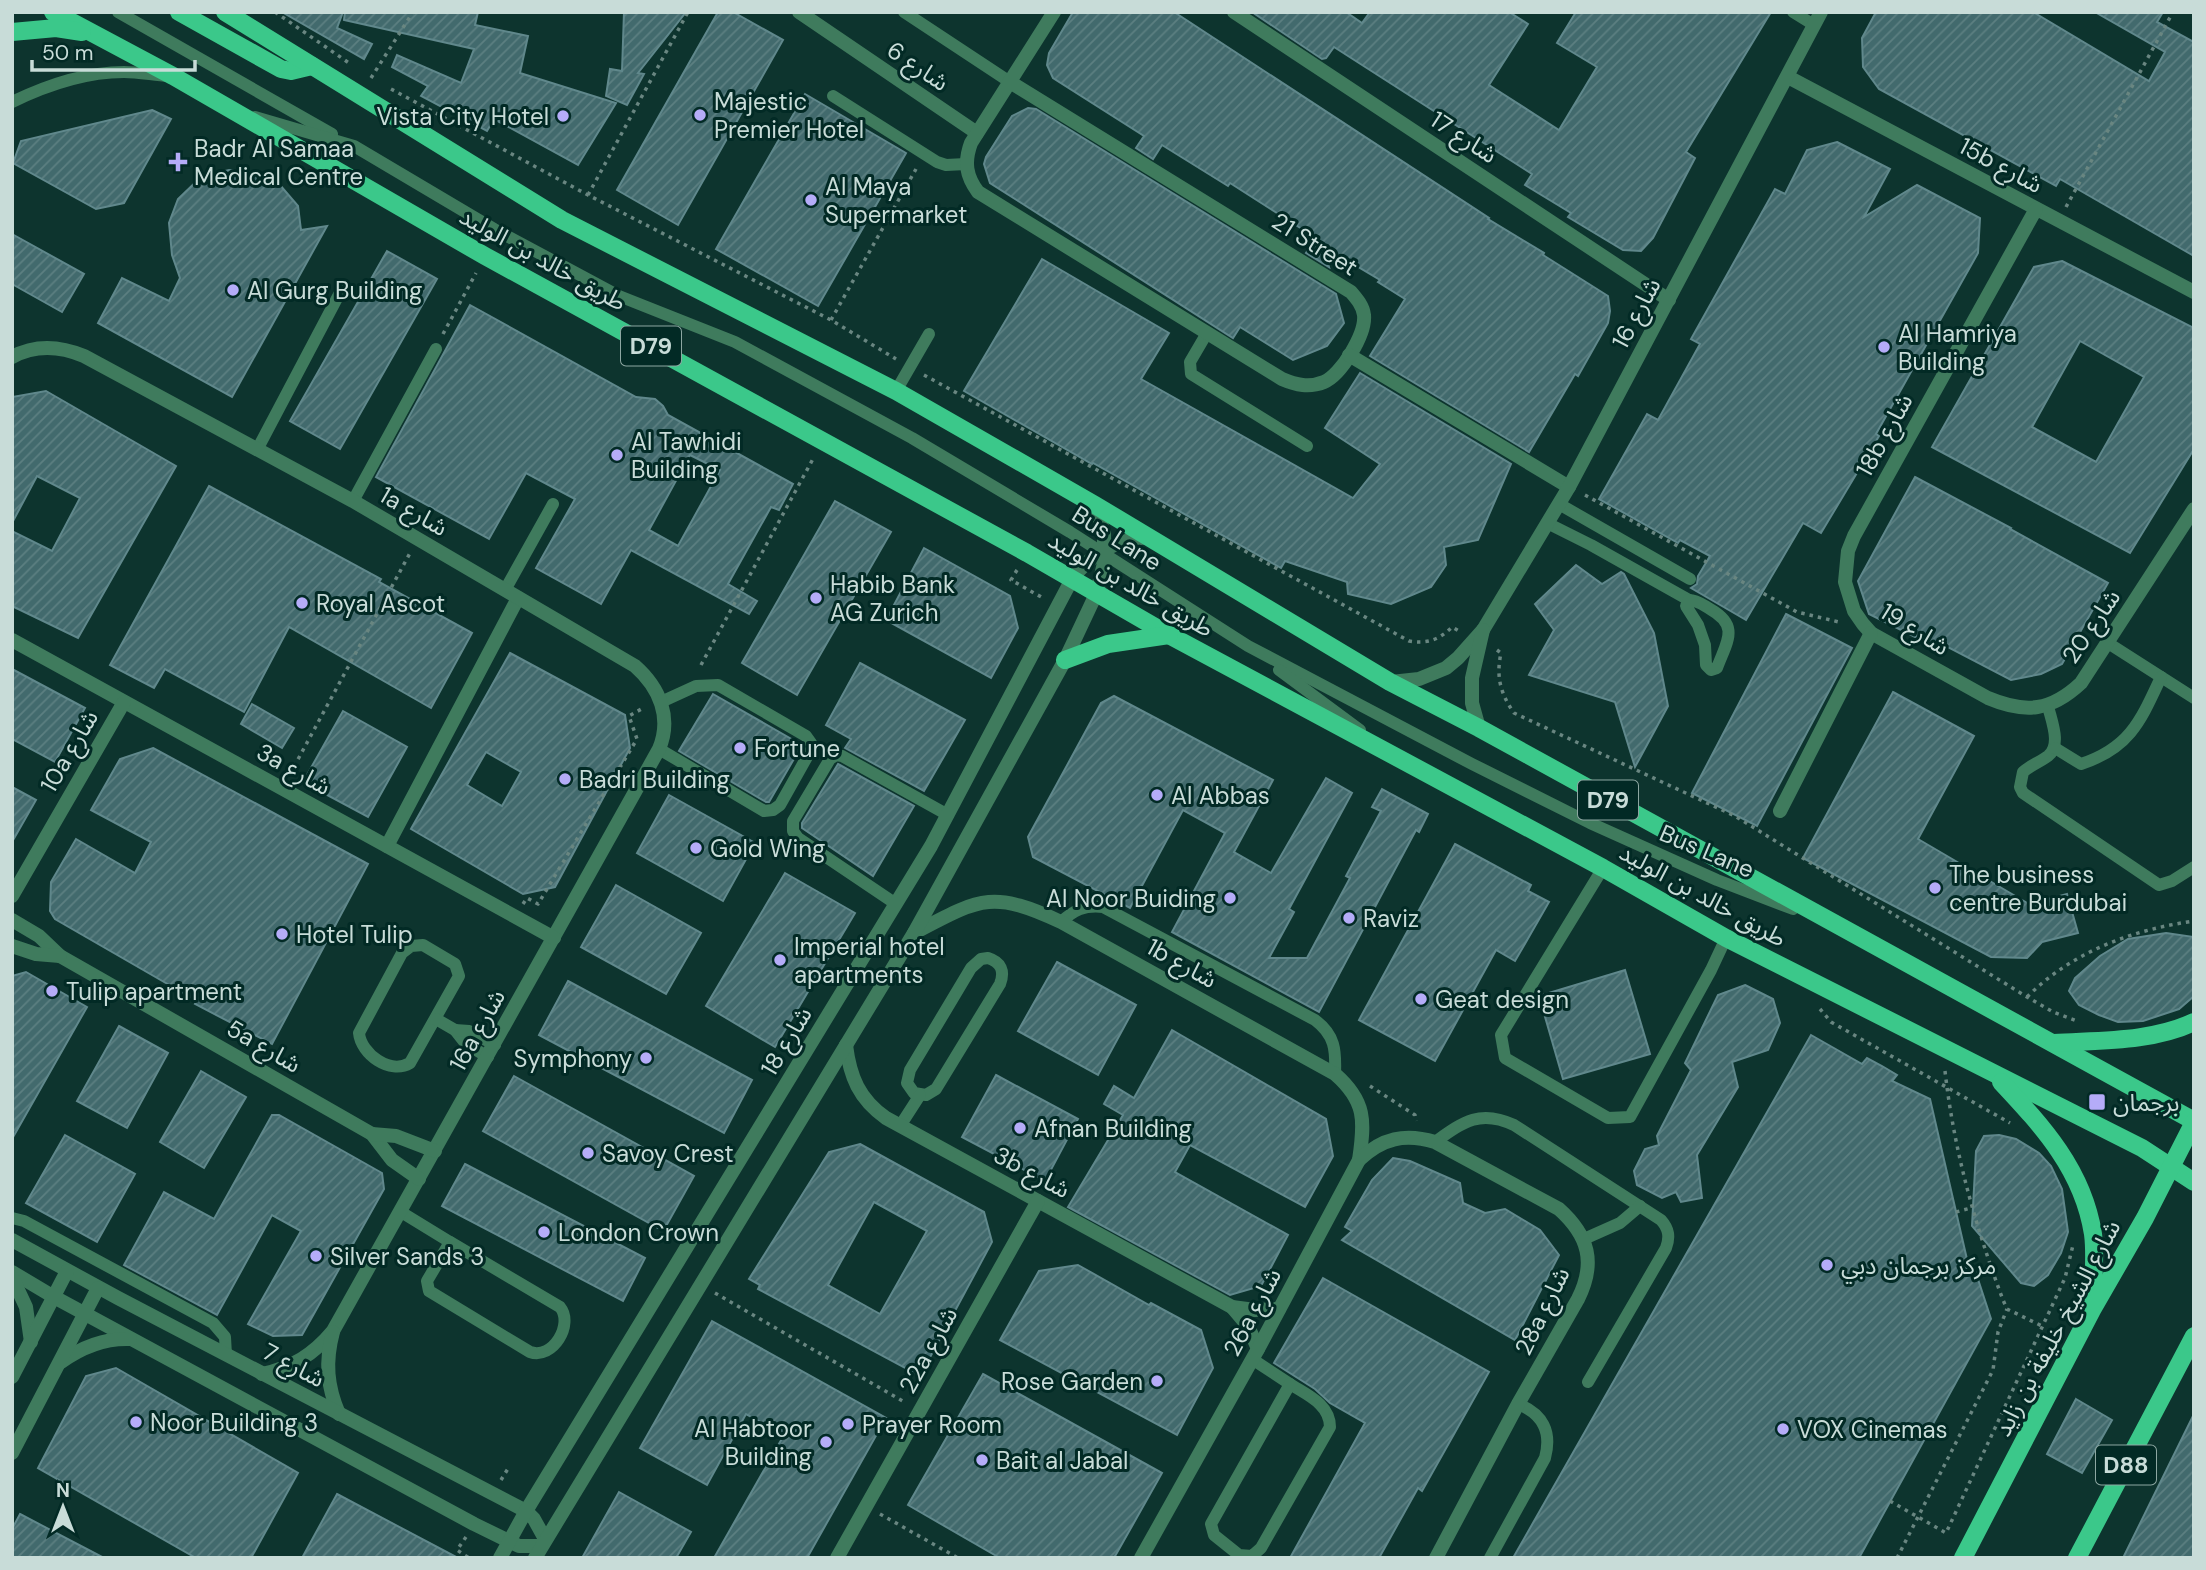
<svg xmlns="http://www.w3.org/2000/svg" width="2206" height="1570" font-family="'DM Sans','Noto Sans Arabic',sans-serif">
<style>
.building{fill:url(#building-hatch);stroke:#60888c;stroke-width:2;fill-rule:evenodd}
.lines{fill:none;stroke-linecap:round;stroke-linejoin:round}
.path{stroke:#698681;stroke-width:3.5;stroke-dasharray:3.5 5;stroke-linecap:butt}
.service{stroke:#3f7b5d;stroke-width:12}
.pedestrian{stroke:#3f7b5d;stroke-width:14}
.minor{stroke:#3f7b5d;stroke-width:14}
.tertiary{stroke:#3f7b5d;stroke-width:14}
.primary{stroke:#3bc88a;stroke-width:18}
.poi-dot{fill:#b5acf8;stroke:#022a25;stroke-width:2.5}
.labels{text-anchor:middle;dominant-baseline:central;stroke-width:6;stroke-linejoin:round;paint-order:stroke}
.shield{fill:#022a25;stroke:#8da7a2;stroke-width:2}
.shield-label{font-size:23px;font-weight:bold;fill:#c8dcd8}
.street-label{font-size:24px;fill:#c8dcd8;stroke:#022a25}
.poi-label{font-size:24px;fill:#c8dcd8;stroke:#022a25;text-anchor:start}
</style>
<defs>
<pattern id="building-hatch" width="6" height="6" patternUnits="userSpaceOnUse" patternTransform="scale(1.75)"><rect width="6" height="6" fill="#426a6d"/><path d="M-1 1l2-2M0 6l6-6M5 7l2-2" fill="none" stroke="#5c7f81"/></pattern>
</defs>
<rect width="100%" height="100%" fill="#0d342e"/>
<!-- building -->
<g class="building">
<path d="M282,12H343L337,28L372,44L364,59Z"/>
<path d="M345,12H478L475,25L528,36L520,73L616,103L578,165L494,119L487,131L421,96L428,86L392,67L397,55L461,83L474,49L344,20Z"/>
<path d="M624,12H686L638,73L644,74L627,105L606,96L610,69L622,71Z"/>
<path d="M718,12H733L783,40L678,225L617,190Z"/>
<path d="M1073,12H1174L1489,218L1488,219L1544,253L1543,255L1608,296L1610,311L1608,323L1578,376L1575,374L1529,452L1370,356L1405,299L1378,282L1380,280L1323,246L1329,267L1306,253L1316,238L1230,183L1228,186L1162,145L1153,159L1136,148L1144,136L1053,78L1047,65L1049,53Z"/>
<path d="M1252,12H1346L1362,23L1370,12H1509L1528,24L1489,85L1559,130L1597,67L1557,43L1576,12H1771L1686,152L1695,158L1653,238L1641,251L1623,250L1568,217L1571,213L1525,185L1532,174L1334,47L1326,58L1322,59Z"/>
<path d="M1876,12H2033L2149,81L2165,52L2095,12H2163L2157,22L2194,42V256L2060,179L2056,186L1879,89L1863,67L1862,38Z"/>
<path d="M805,94L906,153L818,306L716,249Z"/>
<path d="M1028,108L1036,109L1336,294L1344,323L1327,346L1293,360L1240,327L1233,338L990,183L984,164L986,157L1012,116Z"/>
<path d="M152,110L171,119L124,203L96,209L13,163L21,141Z"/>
<path d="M1837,142L1890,169L1864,217L1917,185L1980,218L1978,253L1876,434L1879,436L1821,533L1803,523L1746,620L1691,588L1697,584L1698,576L1710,556L1680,540L1678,543L1599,499L1647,414L1658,420L1700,344L1691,339L1775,189L1785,194L1807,150Z"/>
<path d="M229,170L267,175L280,185L298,206L301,230L327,226L232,397L98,323L122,278L169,301L180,278L172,255L169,223L178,199L201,177Z"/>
<path d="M12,234L84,274L62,312L12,284Z"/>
<path d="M387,251L437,279L340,449L290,421Z"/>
<path d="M1042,259L1169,333L1141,379L1353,498L1380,464L1325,428L1360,373L1511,464L1478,540L1444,547L1446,565L1431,587L1391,604L1348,594L1347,582L1285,561L1281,568L1093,463L1092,464L964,391Z"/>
<path d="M2062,261L2194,328V449L2130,553L1932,447L2034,267ZM2080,341L2144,377L2096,462L2032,427Z"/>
<path d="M470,305L636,397L655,399L663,406L668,415L793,484L779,510L771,507L728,584L757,601L749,614L631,550L601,604L536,568L575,499L526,473L489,539L376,477ZM690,455L720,470L678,546L649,530Z"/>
<path d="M46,391L176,466L78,638L12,606V531L52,551L80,498L37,476L12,523V397Z"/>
<path d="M1915,477L2011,528L2010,529L2108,583L2062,664L2041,674L2011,680L1946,646L1943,651L1869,614L1858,581Z"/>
<path d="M209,486L381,579L379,582L472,633L431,708L289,627L244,712L165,669L154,688L110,665Z"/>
<path d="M835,501L891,532L797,695L742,663Z"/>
<path d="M924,548L1010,596L1018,628L991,678L886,620Z"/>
<path d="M1576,565L1602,584L1621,572L1624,574L1654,633L1668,706L1635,767L1615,702L1529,675L1554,630L1535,604Z"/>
<path d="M1786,614L1852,648L1757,826L1692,793Z"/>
<path d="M510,653L625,715L630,748L555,887L523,894L411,829ZM486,752L521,772L502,806L467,785Z"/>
<path d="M860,663L965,720L924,791L845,748L851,739L826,725Z"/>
<path d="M12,669L85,708L55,762L12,739Z"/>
<path d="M1893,692L1974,736L1918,839L2029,904L2067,894L2078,933L2042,942L2027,958L1991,957L1803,858Z"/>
<path d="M713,694L802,745L769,802H766L679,751Z"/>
<path d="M1114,696L1273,780L1234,852L1271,873L1326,778L1352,793L1289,909L1294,912L1269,958H1307L1350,878L1346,876L1381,811L1372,807L1382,789L1428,814L1419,832L1416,830L1319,1012L1172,932L1225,833L1183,810L1130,908L1033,857L1028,837L1101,703Z"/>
<path d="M252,704L294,728L282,748L241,724Z"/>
<path d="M343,711L407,747L368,817L303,782Z"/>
<path d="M153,748L368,864L272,1044L195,1004L197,1001L55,919L50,911L51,882L76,839L135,873L151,842L91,810L120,759Z"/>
<path d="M838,764L914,806L873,876L802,828V823Z"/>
<path d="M12,787L36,800L12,842Z"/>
<path d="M669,795L755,843L723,901L637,853Z"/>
<path d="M1455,844L1531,885L1528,891L1549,902L1515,961L1496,950L1435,1061L1359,1020Z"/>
<path d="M785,873L855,913L775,1047L706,1006Z"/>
<path d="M616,885L701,933L666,994L581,947Z"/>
<path d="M2166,933L2194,937V996L2179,1009L2143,1021L2118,1022L2099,1015L2079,1005L2069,991L2075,978L2100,956L2128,939Z"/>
<path d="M1057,962L1136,1005L1098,1075L1018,1031Z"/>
<path d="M1625,970L1650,1054L1563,1079L1539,996Z"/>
<path d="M26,972L87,1007L12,1139V976Z"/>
<path d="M568,981L752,1080L724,1133L539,1035Z"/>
<path d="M1745,985L1773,999L1780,1023L1768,1050L1732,1062L1738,1087L1697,1155L1702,1198L1681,1202L1676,1192L1662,1198L1637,1185L1634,1171L1645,1149L1659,1145L1657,1136L1691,1070L1685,1063L1718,995Z"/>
<path d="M119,1026L168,1053L127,1128L77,1101Z"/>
<path d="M1172,1030L1326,1119L1333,1156L1305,1207L1190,1145L1175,1172L1288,1235L1261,1286L1230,1295L1068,1207L1123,1115L1104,1104L1114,1086L1134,1098Z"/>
<path d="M1811,1035L1862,1064L1867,1058L1882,1066L1897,1075L1892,1081L1930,1099L1969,1268L1974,1267L1991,1319L1859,1558H1513Z"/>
<path d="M201,1071L246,1097L204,1168L160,1142Z"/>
<path d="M996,1075L1078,1119L1045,1181L962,1137Z"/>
<path d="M514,1076L694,1176L665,1228H658L483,1131Z"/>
<path d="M272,1115H279L382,1173L384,1189L302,1335L273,1336L248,1324L301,1231L272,1215L217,1315L124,1265L164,1192L214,1219Z"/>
<path d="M65,1135L135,1174L97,1242L26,1203Z"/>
<path d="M1999,1135L2016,1139L2039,1153L2051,1166L2062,1189L2068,1232L2061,1253L2048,1275L2034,1286L2021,1283L1972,1226L1976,1151L1984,1136Z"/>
<path d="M860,1144L984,1212L992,1242L920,1376L758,1289L760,1285L749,1279L829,1152ZM874,1202L927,1231L880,1314L828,1285Z"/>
<path d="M1393,1158L1410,1161L1460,1183L1463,1203L1485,1213L1505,1209L1540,1230L1559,1255L1515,1340L1342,1240L1352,1231L1345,1227L1372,1180Z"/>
<path d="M465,1164L645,1258L623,1301L442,1206Z"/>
<path d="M1078,1265L1149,1305L1151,1303L1201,1330L1213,1368L1177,1435L1000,1340L1039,1271Z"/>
<path d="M1323,1278L1489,1372L1422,1491L1418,1488L1379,1558H1290L1365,1423L1330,1403L1315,1389L1274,1363Z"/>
<path d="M712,1321L886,1418L807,1558H714L784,1435L746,1414L707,1485L640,1448Z"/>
<path d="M116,1368L298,1473L251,1558H196L38,1468L86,1376Z"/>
<path d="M983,1374L1162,1473L1114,1558H1000L908,1505Z"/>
<path d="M2076,1399L2112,1420L2082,1473L2047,1454Z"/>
<path d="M2194,1414V1558H2123Z"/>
<path d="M619,1492L691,1532L676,1558H582Z"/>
<path d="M337,1494L458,1558H302Z"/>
<path d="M20,1514L104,1558H12V1529Z"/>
</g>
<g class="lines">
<!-- path -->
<g class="path">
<path d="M275,12L349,63"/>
<path d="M371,78L413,12"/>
<path d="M391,89L588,195L831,320L896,359"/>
<path d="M588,195L688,12"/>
<path d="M2066,207L2173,12"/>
<path d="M831,320L916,169"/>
<path d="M443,334L476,273"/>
<path d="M924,375L1409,641C1427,644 1439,640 1452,627L1459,631"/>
<path d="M1585,495L1797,612L1839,622"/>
<path d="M1017,570L1011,580L1043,598"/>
<path d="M1497,650L1501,653C1496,676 1500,693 1514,713L1735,816L2027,997L2053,1012L2077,1021"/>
<path d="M701,665L814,457"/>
<path d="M290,774L410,553"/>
<path d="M523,904L527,898L538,904L637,739L629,716L645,707"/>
<path d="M2027,997C2072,952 2131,930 2194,921"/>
<path d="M1820,1009L1831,1022L2010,1123"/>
<path d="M1945,1071C1954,1151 1975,1225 2003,1300L2007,1309L2042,1326"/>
<path d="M1370,1086L1415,1115L1416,1121"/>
<path d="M1956,1212L1971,1208"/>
<path d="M715,1293L906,1403"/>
<path d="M501,1480L509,1467"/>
<path d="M1890,1501L1946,1533L2065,1278L2073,1245"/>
<path d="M880,1514L958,1558"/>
<path d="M466,1537L457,1550L469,1558"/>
<path d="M1897,1558L1993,1370L1998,1332L2007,1309"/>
</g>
<!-- service -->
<g class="service">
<path d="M118,12L332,134"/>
<path d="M904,12L1010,82"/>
<path d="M1793,12L1814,25"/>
<path d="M833,96L937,162L946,165L966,164"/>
<path d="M12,102C45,86 86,72 124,72C138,72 153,75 168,76"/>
<path d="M255,117L354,146L494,229L619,296L735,342L912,438L1070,532L1248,646L1472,764L1590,823L1717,880L1793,909"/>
<path d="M1207,333L1190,362L1191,374L1307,446"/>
<path d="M896,391L929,334"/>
<path d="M257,450L344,285"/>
<path d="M353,501L436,349"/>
<path d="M1559,504L1690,579"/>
<path d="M1547,523L1591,545L1689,600"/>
<path d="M505,590L553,504"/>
<path d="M1689,600C1697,600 1703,605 1710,609C1740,626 1727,641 1717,668L1711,670L1706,665L1705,645L1698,625L1686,606Z"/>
<path d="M2108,643L2194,698"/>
<path d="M1279,670L1360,730"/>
<path d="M2048,706C2051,720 2062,745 2048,756C2040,762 2031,765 2023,772L2020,787L2023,793L2159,885L2172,881L2194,867"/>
<path d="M2055,748L2081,764C2130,748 2141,720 2161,677"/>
<path d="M659,749L764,811L773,810L780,805L812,748L811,743L806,736L718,685L696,686L661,702"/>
<path d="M1603,868L1501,1035L1505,1058L1608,1118L1630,1117L1711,970L1726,938"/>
<path d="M896,904L798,838L793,831V821L830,759L836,755L842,756L948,815"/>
<path d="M1061,922C1074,910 1084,905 1103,907L1315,1020C1335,1035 1336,1050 1335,1074"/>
<path d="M423,945L455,964L459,976L410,1063C390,1075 361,1054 359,1033L402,953L411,946Z"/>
<path d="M988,958C1001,962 1005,971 1000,984L936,1089L926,1095L914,1093L907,1083L910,1070L971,968L981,959Z"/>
<path d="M436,1019L455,1030L466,1044L488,1057"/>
<path d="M455,1030L469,1031L495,1045"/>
<path d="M900,1126L920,1095"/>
<path d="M1435,1142C1463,1122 1480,1109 1514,1125L1661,1220C1669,1229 1670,1237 1666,1248L1588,1382"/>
<path d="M401,1212L450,1242"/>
<path d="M12,1218L24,1221L213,1323L225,1337L226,1355"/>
<path d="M1584,1239L1620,1223L1640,1206"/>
<path d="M450,1242L560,1307C574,1324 553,1360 530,1352L429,1291L427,1281Z"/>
<path d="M1252,1359L1290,1384"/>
<path d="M1290,1384C1307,1395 1330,1404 1330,1427L1261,1548L1252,1556L1239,1555L1214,1535L1211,1524Z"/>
<path d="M1490,1558L1545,1458C1552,1432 1543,1414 1518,1404"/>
</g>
<!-- pedestrian -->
<path class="pedestrian" d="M387,846L518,598"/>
<!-- minor -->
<g class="minor">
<path d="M799,12L977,133"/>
<path d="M1234,12L1669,300"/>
<path d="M1788,77L2194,292"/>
<path d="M1010,82L1351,292C1357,299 1363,306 1364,315C1366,334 1341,375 1324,382C1309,388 1296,385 1282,379L978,192C966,176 964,162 971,143L1054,12"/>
<path d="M2036,209L1854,536L1848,551L1845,582L1854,611L1863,624L1871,633L1988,698C2026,714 2051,711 2081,683L2194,509"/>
<path d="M1349,355L1569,487"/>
<path d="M12,357C36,344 60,346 84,356L353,501L635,666C660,688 672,718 659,749L333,1331C313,1355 293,1367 262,1374"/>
<path d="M12,640L554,938"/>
<path d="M1391,682L1419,679L1446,668L1458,658L1483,630L1569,487L1821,12"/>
<path d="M1479,728L1472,703V678L1483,630"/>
<path d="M1780,811L1871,633"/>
<path d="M12,896L124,702"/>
<path d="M12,920L39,936L60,956L372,1134L392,1160L419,1179"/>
<path d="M914,933C979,899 991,889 1061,922L1335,1074C1366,1101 1365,1121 1359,1160"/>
<path d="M12,946L36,954L60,956"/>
<path d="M846,1045C850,1077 859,1099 886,1118L1232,1307L1255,1310L1279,1309"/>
<path d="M372,1134L396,1136L435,1151"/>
<path d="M1232,1307L1248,1326L1258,1349"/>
<path d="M333,1332C325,1362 327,1386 339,1414"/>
<path d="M837,1558L1038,1201"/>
<path d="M1141,1558L1258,1349L1359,1160C1382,1138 1405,1133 1435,1142L1559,1209C1589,1236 1596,1263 1578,1299L1518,1404L1436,1558"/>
</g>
<!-- tertiary -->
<g class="tertiary">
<path d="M12,1240L118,1298L526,1511L534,1519L545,1539"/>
<path d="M12,1272L54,1297L474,1524L519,1546H541"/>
<path d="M12,1277L26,1307L31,1342"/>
<path d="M61,1362C82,1347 104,1338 130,1339"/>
<path d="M12,1377L67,1271"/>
<path d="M12,1453L98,1288"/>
<path d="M500,1558L526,1511L931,846L1072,579C1092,553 1115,540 1148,537"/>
<path d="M535,1558L914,933L1065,660L1097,592L1104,563V533L1095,505"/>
</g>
<!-- primary -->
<g class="primary">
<path d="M53,12L173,76L485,256L1027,553L1169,635L1603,868L1726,938L2142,1148L2194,1182"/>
<path d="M179,12L281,69L291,71L312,66"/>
<path d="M225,12L562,220L896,391L1095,505L1390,682L1479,728L2194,1121"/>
<path d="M12,32L56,28L82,32"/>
<path d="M1065,660L1108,644L1169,635"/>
<path d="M2054,1043C2101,1040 2151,1042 2194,1022"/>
<path d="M2001,1082C2043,1127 2083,1170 2093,1234C2096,1257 2093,1282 2092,1305"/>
<path d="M1963,1558L2092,1310L2145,1218L2194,1122"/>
<path d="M2077,1558L2194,1336"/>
</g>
</g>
<!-- markers -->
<g class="poi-dot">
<circle cx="700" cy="115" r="7"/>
<circle cx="563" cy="116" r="7"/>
<path d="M174.5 151.5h7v7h7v7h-7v7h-7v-7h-7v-7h7z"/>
<circle cx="811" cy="200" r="7"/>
<circle cx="233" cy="290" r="7"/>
<circle cx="1884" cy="347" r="7"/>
<circle cx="617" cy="455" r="7"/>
<circle cx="816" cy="598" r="7"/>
<circle cx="302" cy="603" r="7"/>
<circle cx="740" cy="748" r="7"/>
<circle cx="565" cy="779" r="7"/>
<circle cx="1157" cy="795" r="7"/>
<circle cx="696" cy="848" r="7"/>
<circle cx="1935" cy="888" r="7"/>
<circle cx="1230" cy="898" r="7"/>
<circle cx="1349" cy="918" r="7"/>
<circle cx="282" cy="934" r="7"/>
<circle cx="780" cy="960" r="7"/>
<circle cx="52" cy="991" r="7"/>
<circle cx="1421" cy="999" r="7"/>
<circle cx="646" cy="1058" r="7"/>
<rect x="2088" y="1093" width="18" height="18" rx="3.5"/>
<circle cx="1020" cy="1128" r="7"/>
<circle cx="588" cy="1153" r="7"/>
<circle cx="544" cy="1232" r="7"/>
<circle cx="316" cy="1256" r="7"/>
<circle cx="1827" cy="1265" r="7"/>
<circle cx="1157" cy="1381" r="7"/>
<circle cx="136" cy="1422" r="7"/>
<circle cx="848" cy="1424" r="7"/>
<circle cx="1783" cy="1429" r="7"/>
<circle cx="826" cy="1442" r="7"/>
<circle cx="982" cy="1460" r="7"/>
</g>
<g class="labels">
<!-- shield labels -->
<g class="shield">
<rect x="621" y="326.5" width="60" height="39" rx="5"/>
<rect x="1578" y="780.5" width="60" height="39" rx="5"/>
<rect x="2096" y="1445.5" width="60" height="39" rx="5"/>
</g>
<g class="shield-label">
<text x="651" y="346">D79</text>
<text x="1608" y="800">D79</text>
<text x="2126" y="1465">D88</text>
</g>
<!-- street labels -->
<g class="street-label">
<text transform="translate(918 66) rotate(34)">شارع 6</text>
<text transform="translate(1464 137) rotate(33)">شارع 17</text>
<text transform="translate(2001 165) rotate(28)">15b شارع</text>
<text transform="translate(1315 244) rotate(32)">21 Street</text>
<text transform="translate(543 259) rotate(29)">طريق خالد بن الوليد</text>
<text transform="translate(1636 313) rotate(-62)">شارع 16</text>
<text transform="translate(1884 435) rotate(-61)">18b شارع</text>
<text transform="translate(414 511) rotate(30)">1a شارع</text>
<text transform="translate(1117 538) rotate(32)">Bus Lane</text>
<text transform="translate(1131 584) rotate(30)">طريق خالد بن الوليد</text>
<text transform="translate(2091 626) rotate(-56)">شارع 20</text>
<text transform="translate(1915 629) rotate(32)">شارع 19</text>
<text transform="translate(69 751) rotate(-60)">10a شارع</text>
<text transform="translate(294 769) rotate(29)">3a شارع</text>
<text transform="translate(1707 851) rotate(23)">Bus Lane</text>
<text transform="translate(1703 895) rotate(29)">طريق خالد بن الوليد</text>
<text transform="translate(1182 963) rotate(29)">1b شارع</text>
<text transform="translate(477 1030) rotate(-61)">16a شارع</text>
<text transform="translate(786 1041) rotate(-59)">شارع 18</text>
<text transform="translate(264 1046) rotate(30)">5a شارع</text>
<text transform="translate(1032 1172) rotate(28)">3b شارع</text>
<text transform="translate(1542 1311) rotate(-64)">28a شارع</text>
<text transform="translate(1252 1312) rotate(-62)">26a شارع</text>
<text transform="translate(2057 1328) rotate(-62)">شارع الشيخ خليفة بن زايد</text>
<text transform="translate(928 1350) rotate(-61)">22a شارع</text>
<text transform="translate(294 1365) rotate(28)">شارع 7</text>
</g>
<!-- poi labels -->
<g class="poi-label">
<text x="714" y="101">Majestic<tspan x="714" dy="28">Premier Hotel</tspan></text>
<text x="549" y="116" text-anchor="end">Vista City Hotel</text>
<text x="194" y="148">Badr Al Samaa<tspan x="194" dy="28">Medical Centre</tspan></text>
<text x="825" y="186">Al Maya<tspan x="825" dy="28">Supermarket</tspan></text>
<text x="247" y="290">Al Gurg Building</text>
<text x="1898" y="333">Al Hamriya<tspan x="1898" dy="28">Building</tspan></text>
<text x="631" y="441">Al Tawhidi<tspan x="631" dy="28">Building</tspan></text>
<text x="830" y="584">Habib Bank<tspan x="830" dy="28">AG Zurich</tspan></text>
<text x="316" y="603">Royal Ascot</text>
<text x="754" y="748">Fortune</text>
<text x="579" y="779">Badri Building</text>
<text x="1171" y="795">Al Abbas</text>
<text x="710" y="848">Gold Wing</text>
<text x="1949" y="874">The business<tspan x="1949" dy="28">centre Burdubai</tspan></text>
<text x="1216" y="898" text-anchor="end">Al Noor Buiding</text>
<text x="1363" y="918">Raviz</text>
<text x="296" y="934">Hotel Tulip</text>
<text x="794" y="946">Imperial hotel<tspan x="794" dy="28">apartments</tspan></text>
<text x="66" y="991">Tulip apartment</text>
<text x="1435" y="999">Geat design</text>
<text x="632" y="1058" text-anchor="end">Symphony</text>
<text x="2113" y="1102">برجمان</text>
<text x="1034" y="1128">Afnan Building</text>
<text x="602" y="1153">Savoy Crest</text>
<text x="558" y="1232">London Crown</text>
<text x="330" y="1256">Silver Sands 3</text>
<text x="1841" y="1265">مركز برجمان دبي</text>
<text x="1143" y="1381" text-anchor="end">Rose Garden</text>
<text x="150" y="1422">Noor Building 3</text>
<text x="862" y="1424">Prayer Room</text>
<text x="812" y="1428" text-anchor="end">Al Habtoor<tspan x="812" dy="28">Building</tspan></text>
<text x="1797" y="1429">VOX Cinemas</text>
<text x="996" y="1460">Bait al Jabal</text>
</g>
</g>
<!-- border -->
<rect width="2206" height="1570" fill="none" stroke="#c8dcd8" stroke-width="28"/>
<!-- north arrow -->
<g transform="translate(63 1507)" stroke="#022a25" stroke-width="5" paint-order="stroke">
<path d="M0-5L12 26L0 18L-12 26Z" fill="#c8dcd8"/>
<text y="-10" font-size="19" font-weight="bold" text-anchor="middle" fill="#c8dcd8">N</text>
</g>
<!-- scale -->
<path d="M32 60v10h163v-10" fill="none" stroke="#c8dcd8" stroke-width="3.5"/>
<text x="42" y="60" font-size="21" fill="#c8dcd8" stroke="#022a25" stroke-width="5" paint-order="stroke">50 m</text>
</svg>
